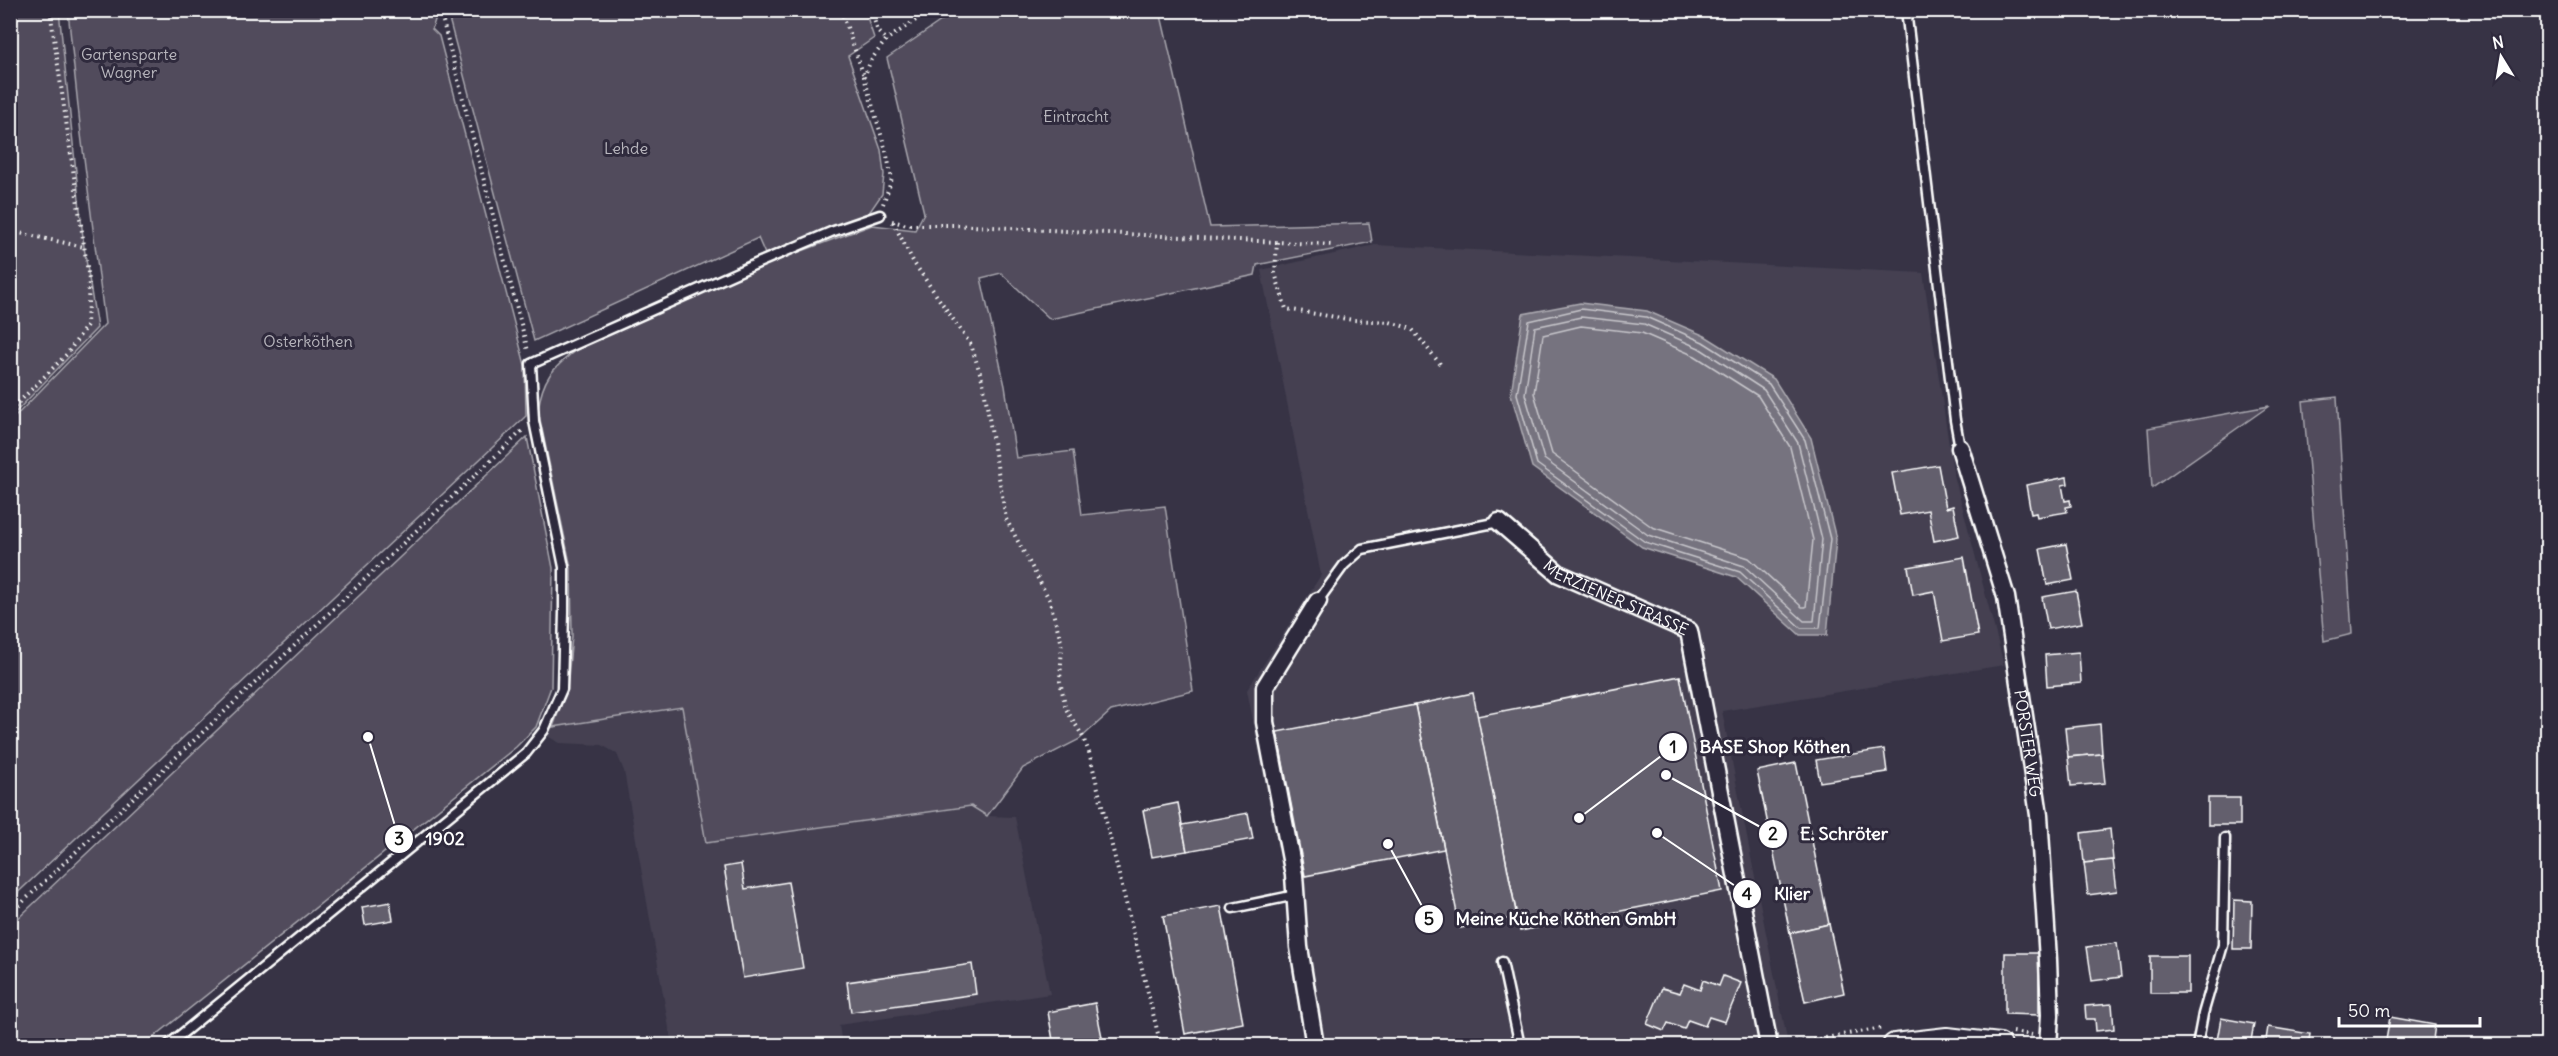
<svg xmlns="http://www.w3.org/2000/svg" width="2558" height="1056" font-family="Delius,sans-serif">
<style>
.built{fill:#444051}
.green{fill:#514c5c;stroke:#a8a6ae;stroke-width:1.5}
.water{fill:#76737f;stroke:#adabb2;stroke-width:1.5}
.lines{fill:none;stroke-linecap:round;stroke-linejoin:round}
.shore{stroke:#c8c7cc;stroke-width:1.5}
.building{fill:#635f6d;stroke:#fff;stroke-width:1.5}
.service-casing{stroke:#fff;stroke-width:13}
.minor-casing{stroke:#fff;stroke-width:21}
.secondary-casing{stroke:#fff;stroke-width:28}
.path{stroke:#fff;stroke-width:4;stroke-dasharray:1.5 4.5;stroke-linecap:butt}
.service{stroke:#2f2a3d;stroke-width:8}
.minor{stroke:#2f2a3d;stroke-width:16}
.secondary{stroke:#2f2a3d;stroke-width:24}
.labels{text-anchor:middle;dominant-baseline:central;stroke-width:6;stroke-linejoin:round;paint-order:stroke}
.park-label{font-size:16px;fill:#b9b7be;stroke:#2f2a3d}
.street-label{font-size:16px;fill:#fff;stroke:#2f2a3d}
.leader{fill:none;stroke:#fff;stroke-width:2}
.callout-dot{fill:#fff;stroke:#2f2a3d;stroke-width:2}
.mark-label{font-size:18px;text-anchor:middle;font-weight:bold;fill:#111}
.callout-label{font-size:18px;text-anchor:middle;font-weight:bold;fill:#fff;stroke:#2f2a3d;stroke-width:6;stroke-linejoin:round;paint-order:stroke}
</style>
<rect width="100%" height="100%" fill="#373345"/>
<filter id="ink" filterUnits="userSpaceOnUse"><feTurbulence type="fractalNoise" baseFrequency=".0167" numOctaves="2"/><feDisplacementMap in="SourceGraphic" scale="12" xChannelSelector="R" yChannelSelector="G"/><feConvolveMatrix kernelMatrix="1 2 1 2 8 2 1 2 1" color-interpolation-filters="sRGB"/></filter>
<g filter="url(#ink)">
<!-- built -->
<g class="built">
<path d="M1375,245L1923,273L1953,471L2004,665L1722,711L1787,1039L1750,1046L1308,1045L1284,880L1247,690L1321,575L1261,270Z"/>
<path d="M682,707L707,843L971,806L987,816L1015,817L1050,994L839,1025L842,1045H672L624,771L617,754L602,745L560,743L547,736L553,727Z"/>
</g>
<!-- green -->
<g class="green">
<path d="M11,10L59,11L84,247L97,328L11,417Z"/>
<path d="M957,10L1160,11L1210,227L1369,223L1372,242L1257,265L1255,275L1050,319L1001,273L981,278L1005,386L1016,458L1073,451L1082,515L1165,506L1193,691L1111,711L1080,739L1023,768L987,816L971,806L706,843L682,707L553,727L567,689L572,636L571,568L538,410C543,376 553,369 578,348L772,262L872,225L915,230L924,213L887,58Z"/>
<path d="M68,11H433L435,20L432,29L439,36L525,365L526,416L11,899V421L105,324L81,134Z"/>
<path d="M447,11H865L874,38L848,56L881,150L884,174L882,194L869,213L765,254L758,238L534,341Z"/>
<path d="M2337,397L2352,634L2324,641L2303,401Z"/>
<path d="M2269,406L2152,488L2148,428Z"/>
<path d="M527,437L553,568L551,687L536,727L516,747L144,1045H11V925Z"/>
</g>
<!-- water -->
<path class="water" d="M1580,303L1647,311L1705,336L1774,379L1811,438L1836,539L1827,635H1800L1736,577L1642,547L1532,467L1511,394L1523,314Z"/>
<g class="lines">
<!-- shore -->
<g class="shore">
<path d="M1581,309L1646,317L1703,342L1769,384L1805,440L1830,539L1820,628H1801L1740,572L1645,542L1537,464L1517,394L1529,321Z"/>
<path d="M1581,317L1644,324L1699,348L1764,390L1798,443L1822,539L1814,621H1804L1744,566L1648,535L1544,459L1525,394L1535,327Z"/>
<path d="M1581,326L1642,333L1695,356L1758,396L1790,447L1813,540L1806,607H1802L1749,558L1652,527L1552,454L1534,393L1543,335Z"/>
</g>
</g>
<!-- building -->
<g class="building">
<path d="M1938,465L1946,508L1953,506L1959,536L1934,541L1928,510L1900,515L1892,473Z"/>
<path d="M2067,477L2068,484L2062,485L2065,501L2070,500L2071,506L2066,507L2067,512L2037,517L2036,513L2031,514L2026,485Z"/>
<path d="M2066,544L2073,580L2047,585L2040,549Z"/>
<path d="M1964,557L1978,635L1943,641L1934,591L1913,595L1908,567Z"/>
<path d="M2076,591L2082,623L2048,629L2042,597Z"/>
<path d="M2079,652L2081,683L2047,686L2045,655Z"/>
<path d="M1680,676L1722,891L1520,931L1477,716Z"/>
<path d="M1473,693L1517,917L1460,928L1415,705Z"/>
<path d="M1415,705L1444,849L1305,876L1277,732Z"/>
<path d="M2100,724L2102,754L2068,757L2065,728Z"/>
<path d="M1884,749L1887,772L1820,782L1816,760Z"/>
<path d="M2102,754L2105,783L2071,786L2068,757Z"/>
<path d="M1796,763L1829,924L1790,933L1757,771Z"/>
<rect x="2208" y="798" width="32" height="27"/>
<path d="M1178,803L1187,851L1152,857L1143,810Z"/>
<path d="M1248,813L1253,839L1187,851L1182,825Z"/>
<path d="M2110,829L2113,860L2084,863L2081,833Z"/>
<path d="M2113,860L2117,891L2088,895L2084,863Z"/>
<path d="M741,864L745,889L788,882L803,968L743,978L724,867Z"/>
<path d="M2234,900L2252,901L2251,949H2233Z"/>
<path d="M390,902L393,920L365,925L362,907Z"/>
<path d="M1221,906L1243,1023L1185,1034L1163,916Z"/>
<path d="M1829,924L1844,993L1805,1002L1790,933Z"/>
<path d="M2117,943L2121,977L2092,981L2087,947Z"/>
<path d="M2005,953H2039V1015L2005,1014Z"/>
<rect x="2150" y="956" width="38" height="37"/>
<path d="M972,964L976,994L851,1012L847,982Z"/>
<path d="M1723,976L1741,983L1725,1022L1709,1017L1705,1026L1688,1020L1684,1029L1668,1023L1664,1031L1647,1024L1662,988L1680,993L1684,984L1700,990L1703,980L1719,986Z"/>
<path d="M1095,1003L1102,1037L1054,1046L1048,1012Z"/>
<path d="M2112,1004L2114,1029L2096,1031L2095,1019H2086L2085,1006Z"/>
<path d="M2390,1017L2435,1025L2432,1046H2385Z"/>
<path d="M2221,1018L2254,1024L2250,1046H2216Z"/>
<path d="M2268,1027L2310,1034L2308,1046H2265Z"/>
</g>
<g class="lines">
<!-- service casing -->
<g class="service-casing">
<g id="service">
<path d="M1906,10L1955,420L1960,448"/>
<path d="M1318,601L1344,565L1362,549L1499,522"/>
<path d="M1233,908L1296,895"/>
<path d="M1502,962L1520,1046"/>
<path d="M167,1046L526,753L544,730L562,689L564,613V567L534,421L531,364L758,263L831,232L880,215"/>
<path d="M2197,1046L2203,1014L2223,945L2225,838"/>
</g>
</g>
<!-- minor casing -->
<g class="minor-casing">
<g id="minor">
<path id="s1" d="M1960,448L2006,597L2039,815L2048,960L2050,1015L2048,1046"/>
<path id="s2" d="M1499,522L1559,574L1689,631L1769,1046"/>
<path d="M1315,1046L1299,947L1294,875L1265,722V687L1318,601"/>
</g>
</g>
<!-- secondary casing -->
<g class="secondary-casing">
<path id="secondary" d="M1895,1046L1947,1040L1999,1046"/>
</g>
<!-- path -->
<g class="path">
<path d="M440,10L528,351"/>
<path d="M841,10L864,76"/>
<path d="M871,10L878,32L886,40"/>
<path d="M883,204L892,179L886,151L864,77L871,60L886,40L931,10"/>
<path d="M892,221L907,225H953L1334,245"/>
<path d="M893,222L914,263L971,345L983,382L1006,519L1049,599L1062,644L1060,681L1066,709L1082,735L1089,752L1161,1046"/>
<path d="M10,231L84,247"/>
<path d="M1277,242L1275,273L1286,309L1353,320L1390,322L1412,329L1441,365"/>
<path d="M10,411L67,354L87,325L89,280L50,10"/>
<path d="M10,914L522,431"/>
<path d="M2013,1032L2032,1035"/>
<path d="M2063,1040L2092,1046"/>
<path d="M1784,1045L1883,1028"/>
</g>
<!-- service -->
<use href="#service" class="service"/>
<!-- minor -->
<use href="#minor" class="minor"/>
<!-- secondary -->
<use href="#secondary" class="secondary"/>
</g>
</g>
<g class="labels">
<!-- park labels -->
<g class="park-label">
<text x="129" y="54">Gartensparte<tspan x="129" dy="18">Wagner</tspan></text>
<text x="1076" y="116">Eintracht</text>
<text x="626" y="148">Lehde</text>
<text x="308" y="341">Osterköthen</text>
</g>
<!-- street labels -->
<g class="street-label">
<text stroke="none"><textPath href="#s2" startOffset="141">MERZIENER STRASSE</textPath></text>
<text stroke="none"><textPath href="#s1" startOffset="304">PORSTER WEG</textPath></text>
</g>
</g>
<!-- callouts -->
<path class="leader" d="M1579 818L1673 747M1666 775L1773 834M368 737L399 839M1657 833L1747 894M1388 844L1429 919"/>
<g class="callout-dot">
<circle cx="1579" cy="818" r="6"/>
<circle cx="1666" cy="775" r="6"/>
<circle cx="368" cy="737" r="6"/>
<circle cx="1657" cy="833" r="6"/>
<circle cx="1388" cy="844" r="6"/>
<circle cx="1673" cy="747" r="15"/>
<circle cx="1773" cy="834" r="15"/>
<circle cx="399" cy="839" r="15"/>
<circle cx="1747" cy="894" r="15"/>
<circle cx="1429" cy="919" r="15"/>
</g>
<g class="mark-label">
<text x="1673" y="753">1</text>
<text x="1773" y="840">2</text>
<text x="399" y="845">3</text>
<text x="1747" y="900">4</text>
<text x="1429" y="925">5</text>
</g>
<g class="callout-label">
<text x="1775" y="753">BASE Shop Köthen</text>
<text x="1844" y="840">E. Schröter</text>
<text x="445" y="845">1902</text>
<text x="1792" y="900">Klier</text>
<text x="1566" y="925">Meine Küche Köthen GmbH</text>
</g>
<!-- margin -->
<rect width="2558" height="1056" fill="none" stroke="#2f2a3d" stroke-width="36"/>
<rect x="18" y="18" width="2522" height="1020" fill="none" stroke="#fff" stroke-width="2" filter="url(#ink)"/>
<!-- north arrow -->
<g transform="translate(2501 57) rotate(349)" stroke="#2f2a3d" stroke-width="4.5" paint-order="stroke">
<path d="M0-4.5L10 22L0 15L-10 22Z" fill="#ffffff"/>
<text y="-9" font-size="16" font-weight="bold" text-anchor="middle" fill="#ffffff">N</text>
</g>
<!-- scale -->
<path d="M2339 1017v9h141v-9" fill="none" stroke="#ffffff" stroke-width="3"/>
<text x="2348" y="1017" font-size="18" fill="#ffffff" stroke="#2f2a3d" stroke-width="4.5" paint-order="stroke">50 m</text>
</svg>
